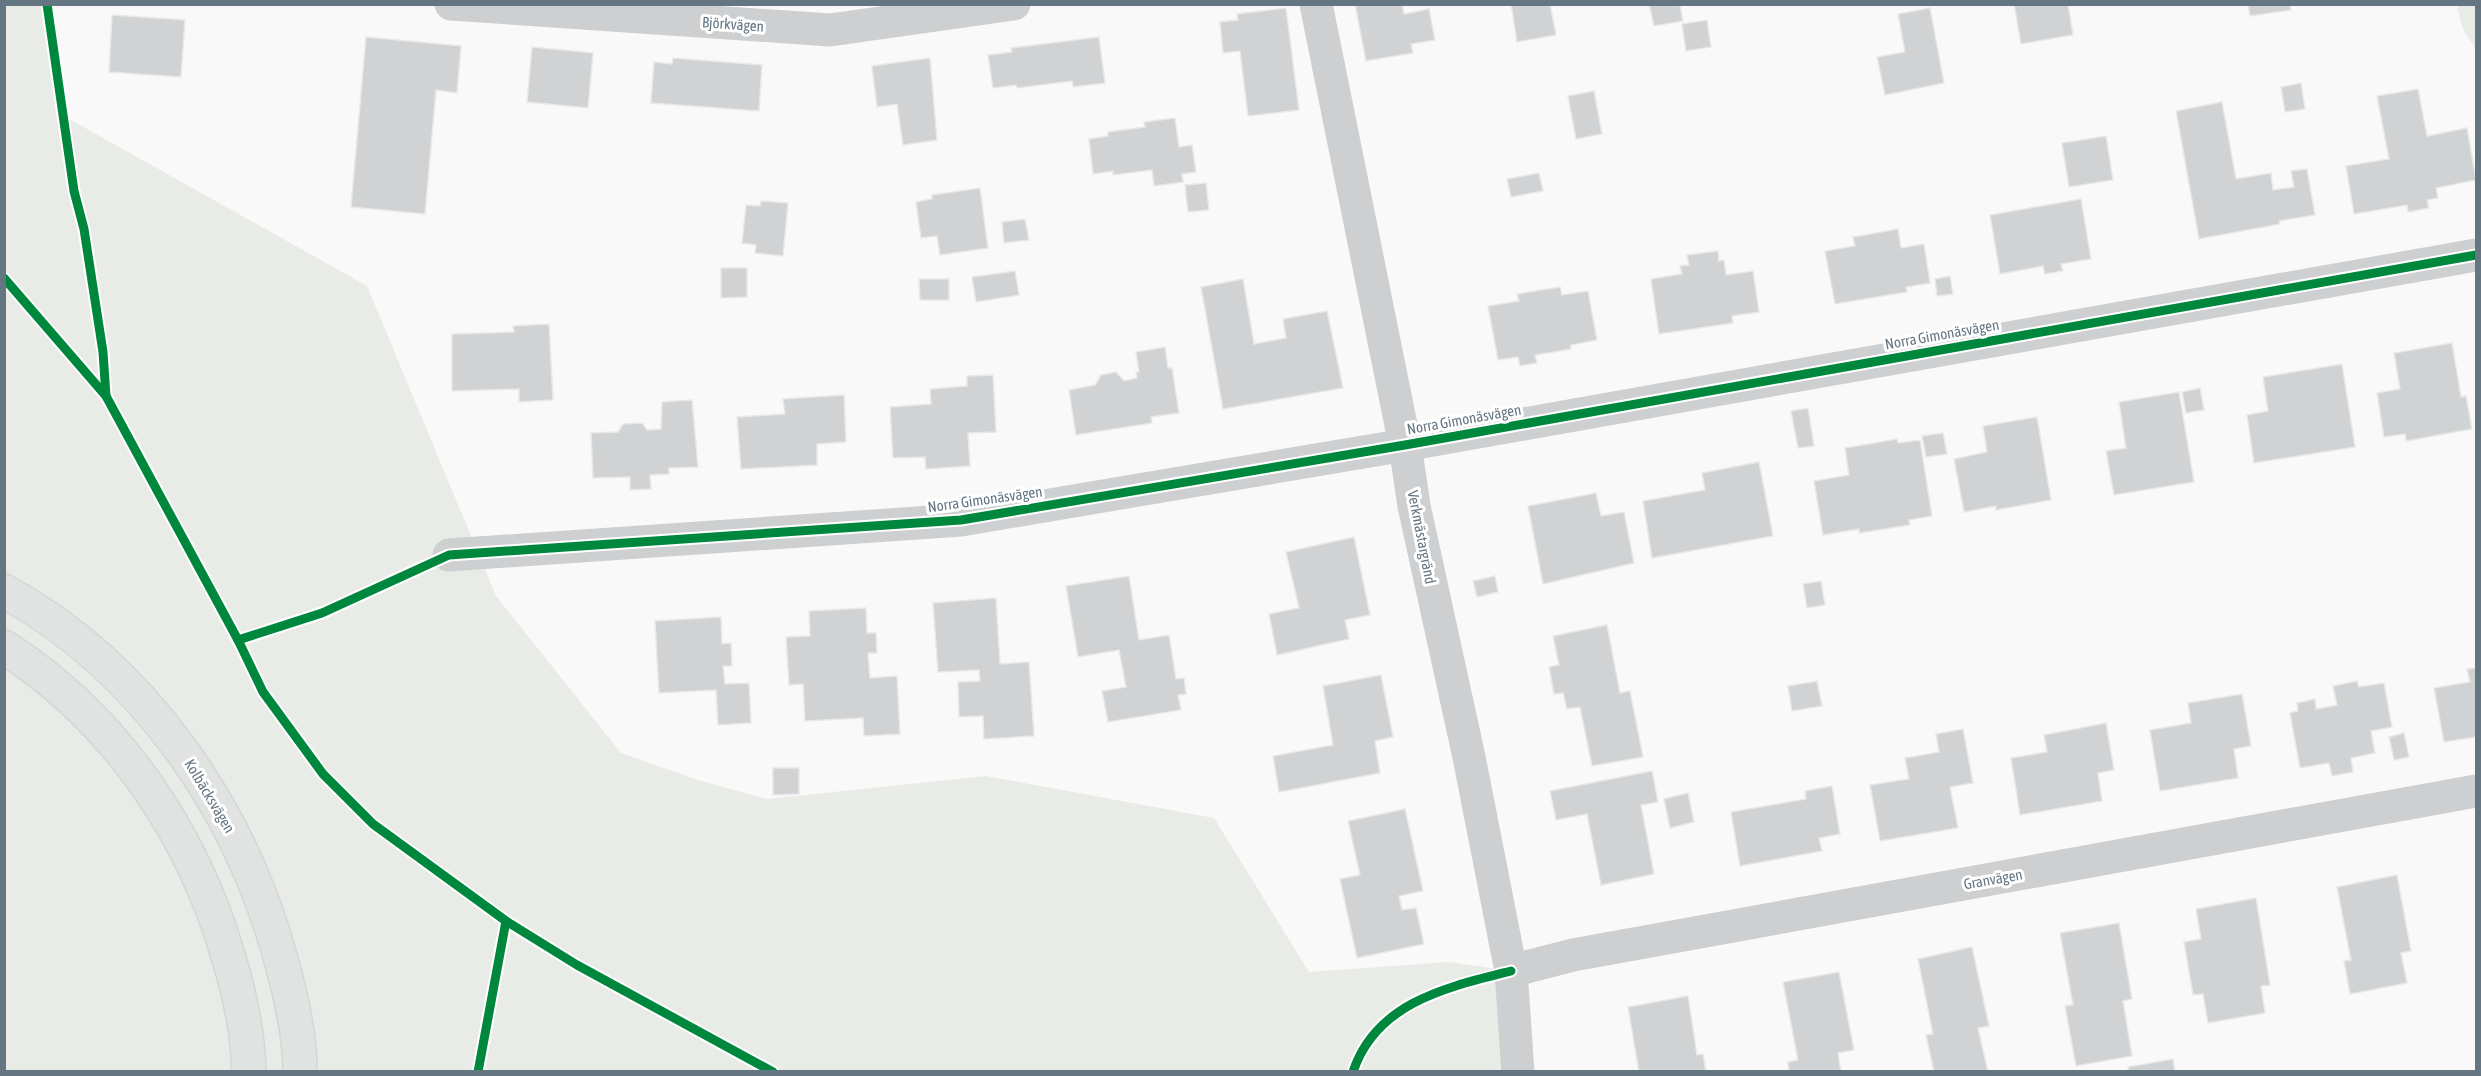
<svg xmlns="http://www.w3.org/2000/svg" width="2481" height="1076" font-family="'Asap Condensed',sans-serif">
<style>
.green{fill:#e8ebe6}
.building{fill:#d0d2d3;stroke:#e8e8e8;stroke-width:1.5}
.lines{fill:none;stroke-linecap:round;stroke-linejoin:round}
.major-casing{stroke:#d5d6d7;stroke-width:36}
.minor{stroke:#cecfd0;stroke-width:33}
.major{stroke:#e1e2e2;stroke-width:33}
.cycleway-casing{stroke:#fff;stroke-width:13}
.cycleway{stroke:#00873e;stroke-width:9}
.labels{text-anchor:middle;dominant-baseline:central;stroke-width:6;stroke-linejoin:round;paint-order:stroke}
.street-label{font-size:15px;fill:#657683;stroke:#fff}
</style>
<rect width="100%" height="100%" fill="#f9f9f9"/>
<!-- green -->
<g class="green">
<path d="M5,4L47,5L64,116L367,286L496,596L621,753L698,780L767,799L986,776L1214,818L1309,972L1449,962L1511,971L1518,1072H5Z"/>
<path d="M2457,5H2476V50L2462,27Z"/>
</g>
<!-- building -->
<g class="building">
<path d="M1355,4H1402L1404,14L1429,9L1435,40L1411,44L1413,53L1366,61Z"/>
<path d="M1511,4H1550L1556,35L1517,42Z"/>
<path d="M1649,4H1680L1683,21L1654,26Z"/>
<path d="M2014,4H2068L2073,35L2021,44Z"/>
<path d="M2248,4H2290L2291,10L2250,16Z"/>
<path d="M1286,8L1299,110L1248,116L1240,51L1223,53L1220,22L1238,20L1237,14Z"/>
<path d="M1930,8L1944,83L1885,95L1877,57L1905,52L1898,14Z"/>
<path d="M112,15L185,20L181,77L109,72Z"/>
<path d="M1707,20L1711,47L1686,51L1682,24Z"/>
<path d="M366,37L461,46L457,93L436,90L425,214L351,207Z"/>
<path d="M1099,37L1105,83L1073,87L1072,81L1017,88L1016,85L993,88L988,55L1012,52L1011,48Z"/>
<path d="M532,47L593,53L588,108L527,102Z"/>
<path d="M673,58L762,65L759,111L651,103L654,62L672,64Z"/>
<path d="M930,58L937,140L903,145L897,104L877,107L872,66Z"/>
<path d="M2301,83L2305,109L2285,112L2281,87Z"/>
<path d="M2418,89L2427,136L2467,128L2476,180L2436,188L2438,198L2427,200L2429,208L2408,212L2407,205L2354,214L2346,166L2389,159L2377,96Z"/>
<path d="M1594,91L1602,134L1576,139L1568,96Z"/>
<path d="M2222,102L2236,179L2271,173L2273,190L2294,187L2291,171L2307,169L2315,215L2279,221L2280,224L2199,239L2176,111Z"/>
<path d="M1175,118L1179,147L1192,145L1196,172L1182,174L1183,182L1154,186L1152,170L1113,175V171L1093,174L1089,139L1108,136V132L1145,127L1144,122Z"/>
<path d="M2106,136L2113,180L2069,187L2062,143Z"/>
<path d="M1539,173L1543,191L1511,197L1507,179Z"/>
<path d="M1206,183L1209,210L1188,212L1185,185Z"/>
<path d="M980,188L988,248L940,255L937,236L921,238L916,202L932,199V195Z"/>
<path d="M2081,199L2091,259L2061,264L2063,271L2045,274L2043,266L2000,274L1990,215Z"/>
<path d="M761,201L788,203L783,256L755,253L756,245L742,243L746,205L760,206Z"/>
<path d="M1025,219L1029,240L1004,243L1002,222Z"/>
<path d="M1898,229L1901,248L1924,244L1930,283L1906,287L1907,292L1835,304L1825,251L1855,246L1853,237Z"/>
<path d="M1718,251L1719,261L1724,260L1726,275L1753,271L1759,312L1732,316L1733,323L1659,334L1651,279L1682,274L1680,266L1689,265L1687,255Z"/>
<path d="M721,268H747V297L721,298Z"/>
<path d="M1015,271L1019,295L976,302L972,277Z"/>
<path d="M1950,276L1953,294L1937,296L1935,279Z"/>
<path d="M919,279H949V300H920Z"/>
<path d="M1243,279L1254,344L1286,338L1283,319L1327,311L1343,388L1223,409L1201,287Z"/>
<path d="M1560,287L1562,295L1588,291L1597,340L1571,345V349L1535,355L1537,363L1520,366L1518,357L1498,360L1488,306L1519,301L1517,294Z"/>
<path d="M549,324L553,400L519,402V389L452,391V334L514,332L513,326Z"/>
<path d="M2452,343L2461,397L2466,396L2472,429L2406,441L2405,434L2384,437L2377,393L2400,389L2394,353Z"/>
<path d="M1165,347L1168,368H1172L1179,413L1151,417L1152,423L1076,435L1069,390L1095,385L1101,375L1116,372L1124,381L1137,378L1136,372H1139L1136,352Z"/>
<path d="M2342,364L2355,447L2254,463L2247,415L2268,411L2263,377Z"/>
<path d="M993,375L996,432L968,433L970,466L926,469L925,457L893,458L890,407L931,404L930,389L967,386V376Z"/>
<path d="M2200,388L2204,410L2186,413L2182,392Z"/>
<path d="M2179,392L2194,482L2114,495L2106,451L2126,448L2119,402Z"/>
<path d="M844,395L846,442L817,444V465L741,469L737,417L785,414L783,399Z"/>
<path d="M692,400L698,467L669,468V474L650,475L651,489L630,490V477L593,478L591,433L618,432L623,424L642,423L647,430L661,429L662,402Z"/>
<path d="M1808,408L1814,446L1798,448L1791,411Z"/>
<path d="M2037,417L2051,500L1996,510V506L1964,512L1954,459L1987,452L1983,426Z"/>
<path d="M1943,433L1947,454L1926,457L1922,436Z"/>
<path d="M1897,439L1898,443L1920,440L1932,516L1909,520L1910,525L1859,533V529L1823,535L1814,481L1849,475L1845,448Z"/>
<path d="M1759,462L1773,536L1652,558L1643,501L1705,490L1702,473Z"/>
<path d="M1596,493L1601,516L1624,512L1634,563L1543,584L1528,506Z"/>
<path d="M1354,537L1370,615L1345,620L1349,639L1277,655L1269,614L1299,608L1286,552Z"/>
<path d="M1129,576L1139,640L1169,635L1176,679L1184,678L1186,694L1178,695L1181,710L1108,722L1102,691L1126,687L1119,650L1078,657L1066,586Z"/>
<path d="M1495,576L1498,592L1477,597L1473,581Z"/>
<path d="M1821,581L1825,605L1807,608L1803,584Z"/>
<path d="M996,598L1000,664L1029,662L1034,736L984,739L983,716L959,717L958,682L980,681L979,670L938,672L933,603Z"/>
<path d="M866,608L867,633H876L877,653H868L870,678L897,676L900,734L864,736L863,718L805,721L803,684L789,685L786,637L810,636L809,611Z"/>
<path d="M721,617L722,644L731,643L732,666H723L725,684L749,683L751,723L718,725L716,690L659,693L655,621Z"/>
<path d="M1607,625L1620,693L1630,691L1643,757L1592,766L1580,707L1567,709L1563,693L1554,694L1549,667L1559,665L1553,636Z"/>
<path d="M2476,668V737L2444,742L2434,688L2470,682L2467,669Z"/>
<path d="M1381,675L1393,737L1375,741L1380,773L1279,792L1273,756L1333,745L1323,686Z"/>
<path d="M1817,681L1822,706L1792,711L1788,686Z"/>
<path d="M2357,681L2359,687L2384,683L2392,727L2371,731L2375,753L2351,758L2353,772L2332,776L2329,763L2300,768L2290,713L2298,711L2297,703L2315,699L2316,709L2337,705L2333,686Z"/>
<path d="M2242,694L2251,746L2234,749L2238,778L2160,791L2150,730L2191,723L2188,703Z"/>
<path d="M2106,723L2114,770L2098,773L2102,801L2020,815L2011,758L2047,752L2044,735Z"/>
<path d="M1963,729L1973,783L1950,787L1958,828L1880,841L1870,785L1909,779L1905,758L1939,752L1936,734Z"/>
<path d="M2404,733L2409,757L2394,760L2389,737Z"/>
<path d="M773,768H799V794L773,795Z"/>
<path d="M1652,771L1658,802L1641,805L1654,874L1601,885L1587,814L1556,820L1550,791Z"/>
<path d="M1832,786L1840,834L1819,838L1822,851L1740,866L1731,812L1806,799L1805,791Z"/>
<path d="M1688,793L1694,822L1670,828L1664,799Z"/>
<path d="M1405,809L1423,891L1399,896L1402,910L1416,908L1424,944L1357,958L1340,879L1360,875L1348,821Z"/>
<path d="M2397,875L2411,951L2401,953L2407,983L2350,994L2344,961L2351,960L2337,887Z"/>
<path d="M2256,898L2270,985L2261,986L2265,1013L2208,1023L2203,994L2193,995L2184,942L2201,939L2196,909Z"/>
<path d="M2119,923L2132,999L2123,1001L2132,1056L2076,1066L2065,1006L2073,1005L2060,933Z"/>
<path d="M1972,947L1989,1026L1978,1028L1988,1072H1934L1926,1035L1933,1034L1918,959Z"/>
<path d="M1839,972L1854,1050L1838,1053L1841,1072H1789L1788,1062L1798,1060L1783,982Z"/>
<path d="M1688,996L1697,1055L1703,1054L1706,1072H1639L1628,1007Z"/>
<path d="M2173,1059L2175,1072H2129L2128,1067Z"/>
</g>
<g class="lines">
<!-- major casing -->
<g class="major-casing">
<g id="major">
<path d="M4,591C143,667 240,809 281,960C291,996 300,1034 300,1072"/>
<path d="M4,647C116,719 193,833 229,959C240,995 248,1034 249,1072"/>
</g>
</g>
<!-- minor -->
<g class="minor">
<path d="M451,4L830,30L1014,4"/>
<path d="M1316,4L1405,445L1414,506L1469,757L1511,971L1518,1072"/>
<path d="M449,555L961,520L1405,445L2476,255"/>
<path d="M1511,971L1573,955L2476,791"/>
</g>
<!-- major -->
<use href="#major" class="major"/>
<!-- cycleway casing -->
<g class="cycleway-casing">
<g id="cycleway">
<path d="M47,4L74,191L84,229L103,352L106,396"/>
<path d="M4,278L106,396L238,640L263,692L323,774L373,824L506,921L577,965L773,1072"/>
<path d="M238,640L322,613L449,555L961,520L1405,445L2476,255"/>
<path d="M478,1072L506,921"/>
<path d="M1353,1072C1376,1002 1448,987 1511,971"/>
</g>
</g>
<!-- cycleway -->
<use href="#cycleway" class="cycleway"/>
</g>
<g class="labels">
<!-- street labels -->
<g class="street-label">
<text transform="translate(733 24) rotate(4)">Björkvägen</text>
<text transform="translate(1942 334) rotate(-10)">Norra Gimonäsvägen</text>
<text transform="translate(1464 419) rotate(-10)">Norra Gimonäsvägen</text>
<text transform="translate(985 499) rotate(-8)">Norra Gimonäsvägen</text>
<text transform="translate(1422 537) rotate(79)">Verkmästargränd</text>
<text transform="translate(210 796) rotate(59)">Kolbäcksvägen</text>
<text transform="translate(1993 879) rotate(-10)">Granvägen</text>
</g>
</g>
<!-- border -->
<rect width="2481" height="1076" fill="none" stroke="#657683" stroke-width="12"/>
</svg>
